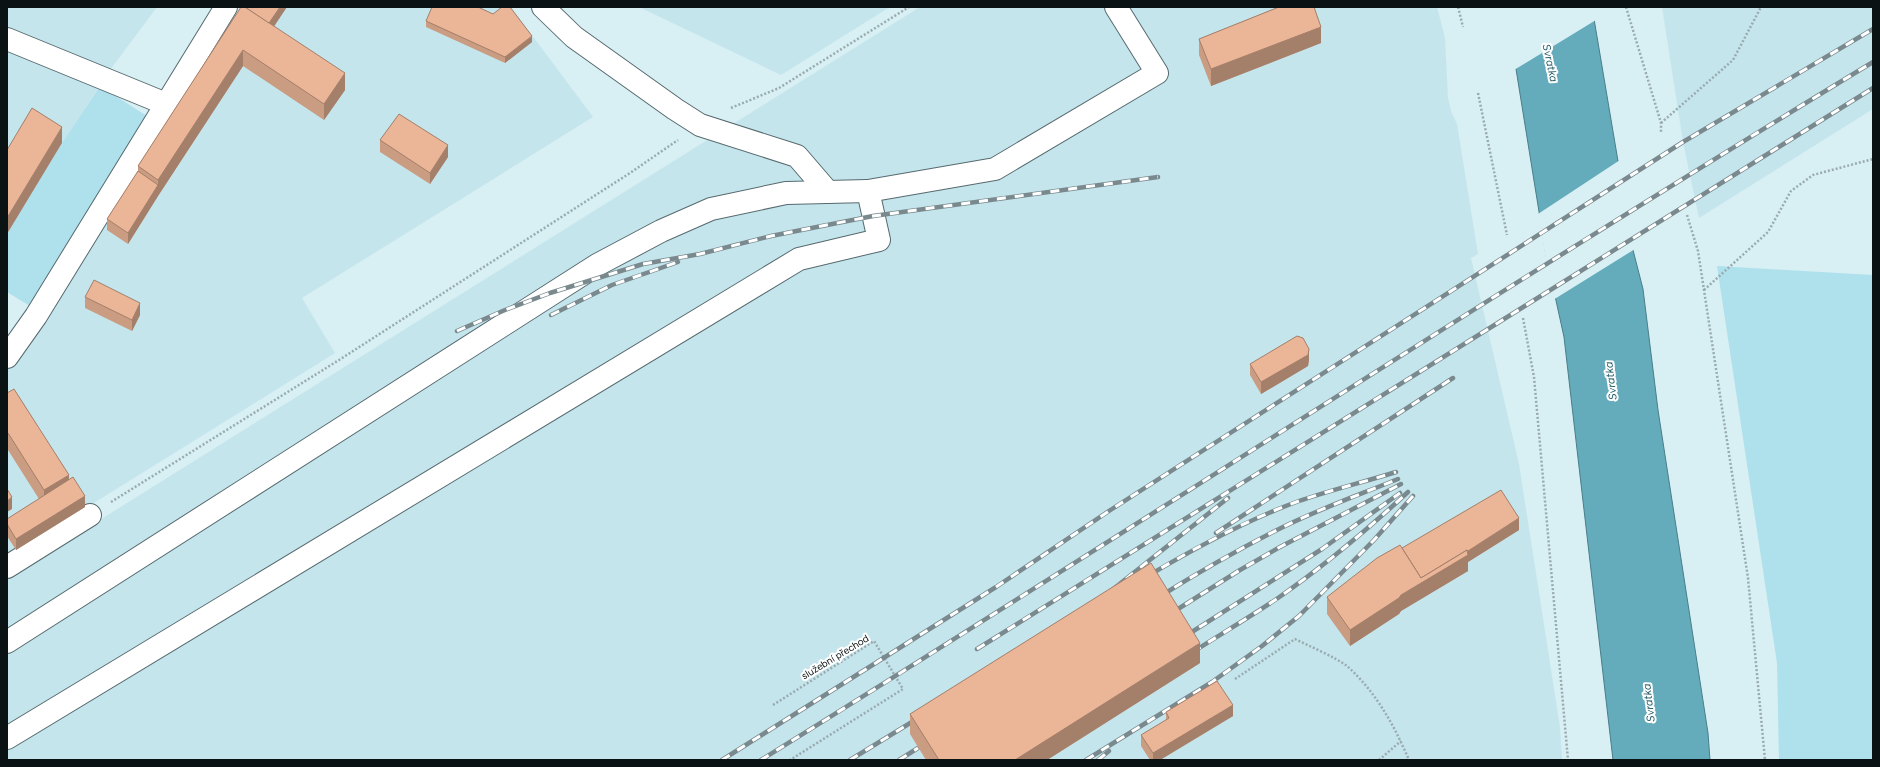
<svg xmlns="http://www.w3.org/2000/svg" width="1880" height="767" font-family="Figtree,sans-serif">
<style>
.built{fill:#c5e5ed}
.green{fill:#afe1ec}
.water{fill:#64acbb;stroke:#497e89}
.pier{fill:#d8eff4}
.lines{fill:none;stroke-linecap:round;stroke-linejoin:round}
.minor-casing{stroke:#566a6e;stroke-width:24}
.path{stroke:#99abaf;stroke-width:2.5;stroke-dasharray:2 2;stroke-linecap:butt}
.minor{stroke:#fff;stroke-width:22}
.rail-casing{stroke:#79898d;stroke-width:4.5}
.rail{stroke:#fff;stroke-width:3;stroke-dasharray:9;stroke-linecap:butt}
.wall{fill:#ca9c82}
.shaded-wall{fill:#a47f6a}
.building{fill:#ebb597;stroke:#a47f6a}
.labels{text-anchor:middle;dominant-baseline:central;stroke-width:4;stroke-linejoin:round;paint-order:stroke}
.street-label{font-size:10px;fill:#0a1214;stroke:#fff}
.water-label{font-size:11px;font-style:italic;fill:#24606b;stroke:#fff}
</style>
<rect width="100%" height="100%" fill="#d8eff4"/>
<!-- built -->
<g class="built">
<path d="M7,7H157L110,70L62,143L7,234Z"/>
<path d="M244,7H511L593,117L302,298L335,353L7,557V370L60,293Z"/>
<path d="M639,7H890L781,75Z"/>
<path d="M920,7H1437L1445,38L1448,98L1451,111L1457,124L1478,254L1471,258L1519,464L1560,727L1562,760H7V578Z"/>
<path d="M1662,7H1873V109L1699,218L1683,142Z"/>
</g>
<!-- green -->
<g class="green">
<path d="M100,86L150,118L30,306L7,292V234L62,143Z"/>
<path d="M1717,266L1873,275V760H1779L1777,663Z"/>
</g>
<!-- water -->
<path class="water" d="M1503,7H1592L1633,250L1643,289L1658,410L1708,733L1710,760H1613L1564,337L1546,255L1516,69Z"/>
<!-- pier -->
<g class="pier">
<path d="M1501,7H1594L1596,20L1514,70Z"/>
<path d="M1620,160L1635,249L1553,300L1538,214Z"/>
</g>
<g class="lines">
<!-- minor casing -->
<g class="minor-casing">
<g id="minor">
<path d="M543,7L574,37L675,109L700,125L797,156L828,192"/>
<path d="M7,39L166,104"/>
<path d="M868,191L995,169L1157,73L1116,7"/>
<path d="M7,357L36,316L226,7"/>
<path d="M7,567L90,515"/>
<path d="M7,642L597,265L661,231L711,209L786,193L868,191L879,240L799,259L7,738"/>
</g>
</g>
<!-- path -->
<g class="path">
<path d="M1458,7L1463,27"/>
<path d="M1626,7L1661,123V132"/>
<path d="M1478,93L1507,235"/>
<path d="M731,108L779,88L909,7"/>
<path d="M1661,123L1733,60L1761,7"/>
<path d="M1687,215L1698,251L1748,578L1765,760"/>
<path d="M1704,290L1768,232L1791,191L1813,175L1873,159"/>
<path d="M1523,318L1534,377L1568,760"/>
<path d="M111,502L339,360L630,173L678,140"/>
<path d="M1235,679L1295,639C1309,646 1335,657 1347,666C1376,692 1394,725 1409,760"/>
<path d="M773,705L874,641L903,689L790,760"/>
<path d="M1379,760L1401,741"/>
</g>
<!-- minor -->
<use href="#minor" class="minor"/>
<!-- rail casing -->
<g class="rail-casing">
<g id="rail">
<path d="M551,315L612,285L678,262"/>
<path d="M457,331L505,310L550,293L643,264L700,254L771,236L873,216L1158,177"/>
<path d="M1216,533L1453,378"/>
<path d="M1146,577C1195,548 1246,520 1299,501C1331,490 1364,482 1396,472"/>
<path d="M1112,590L1228,498"/>
<path d="M1159,597C1199,572 1239,549 1281,528C1319,509 1359,495 1398,479"/>
<path d="M1170,614L1240,570L1280,547L1401,484"/>
<path d="M1184,637L1322,549L1400,493"/>
<path d="M977,649L1873,88"/>
<path d="M1193,652C1221,634 1250,617 1278,598C1324,566 1367,530 1408,492"/>
<path d="M722,760L996,587L1112,509L1683,142L1873,29"/>
<path d="M761,760C1133,529 1499,289 1873,62"/>
<path d="M850,760L920,717"/>
<path d="M899,760L918,748"/>
<path d="M1086,760L1212,682L1262,646L1299,616L1374,540L1413,496"/>
<path d="M1098,760L1109,751"/>
</g>
</g>
<!-- rail -->
<use href="#rail" class="rail"/>
</g>
<!-- wall -->
<g class="wall">
<path d="M241,7L274,26L345,90L324,120L243,66L158,196L128,244L107,230V219L138,171V166Z"/>
<path d="M1278,7H1318L1314,9L1321,43L1211,86L1199,55V39Z"/>
<path d="M426,21L532,42L505,63L426,27Z"/>
<path d="M380,140L448,157L430,184L380,152Z"/>
<path d="M85,297L140,315L132,331L85,308Z"/>
<path d="M1309,360L1308,366L1261,394L1250,375V364Z"/>
<path d="M7,393L69,480L85,507L16,550L7,536V519L39,499L8,450Z"/>
<path d="M1519,530L1468,562V571L1401,611L1399,614L1350,646L1327,614V597L1402,548Z"/>
<path d="M1200,663L1047,760H926L910,734V714Z"/>
<path d="M1166,712L1233,716L1160,760H1150L1141,746V735L1166,720Z"/>
</g>
<!-- shaded-wall -->
<g class="shaded-wall">
<path d="M280,7H287L267,37V26Z"/>
<path d="M1321,27V43L1211,86V69Z"/>
<path d="M532,36V42L505,63V57Z"/>
<path d="M243,50V66L158,196L128,244V233L158,185V180Z"/>
<path d="M345,73V90L324,120V104Z"/>
<path d="M62,127V143L7,234V218Z"/>
<path d="M448,145V157L430,184V173Z"/>
<path d="M140,303V315L132,331V320Z"/>
<path d="M1309,349V360L1308,366L1261,394V382Z"/>
<path d="M8,433V450H7V434Z"/>
<path d="M69,475V491L44,507V490Z"/>
<path d="M85,496V507L16,550V539Z"/>
<path d="M12,497V509L7,512V501Z"/>
<path d="M1519,518V530L1468,562V571L1401,611L1399,614L1350,646V630L1401,595Z"/>
<path d="M1200,643V663L1047,760H1015Z"/>
<path d="M1233,705V716L1160,760H1153V753Z"/>
</g>
<!-- building -->
<g class="building">
<path d="M241,7H245L345,73L324,104L243,50L158,180L138,166Z"/>
<path d="M245,7H280L269,23Z"/>
<path d="M432,7H478L493,14L502,7H510L532,36L505,57L426,21Z"/>
<path d="M1279,7H1314L1321,27L1211,69L1199,39Z"/>
<path d="M32,108L62,127L7,218V150Z"/>
<path d="M399,114L448,145L430,173L380,140Z"/>
<path d="M138,171L158,185L128,233L107,219Z"/>
<path d="M94,280L140,303L132,320L85,297Z"/>
<path d="M1297,336L1303,338L1309,349L1308,355L1261,382L1250,364Z"/>
<path d="M14,389L69,475L44,490L8,433L7,434V393Z"/>
<path d="M73,477L85,496L16,539L7,524V519Z"/>
<path d="M7,489L12,497L7,501Z"/>
<path d="M1501,490L1519,518L1468,551L1467,550L1421,578L1402,548Z"/>
<path d="M1400,545L1421,578L1467,550L1468,555L1401,595L1399,598L1350,630L1327,597L1377,558Z"/>
<path d="M1151,563L1200,643L1015,760H939L910,714Z"/>
<path d="M1217,681L1233,705L1153,753L1141,735L1169,718L1166,712Z"/>
</g>
<g class="labels">
<!-- street labels -->
<g class="street-label">
<text transform="translate(835 657) rotate(-31)">služební přechod</text>
</g>
<!-- water labels -->
<g class="water-label">
<text transform="translate(1550 63) rotate(78)">Svratka</text>
<text transform="translate(1611 381) rotate(-97)">Svratka</text>
<text transform="translate(1649 703) rotate(-97)">Svratka</text>
</g>
</g>
<!-- border -->
<rect width="1880" height="767" fill="none" stroke="#0a1214" stroke-width="16"/>
</svg>
